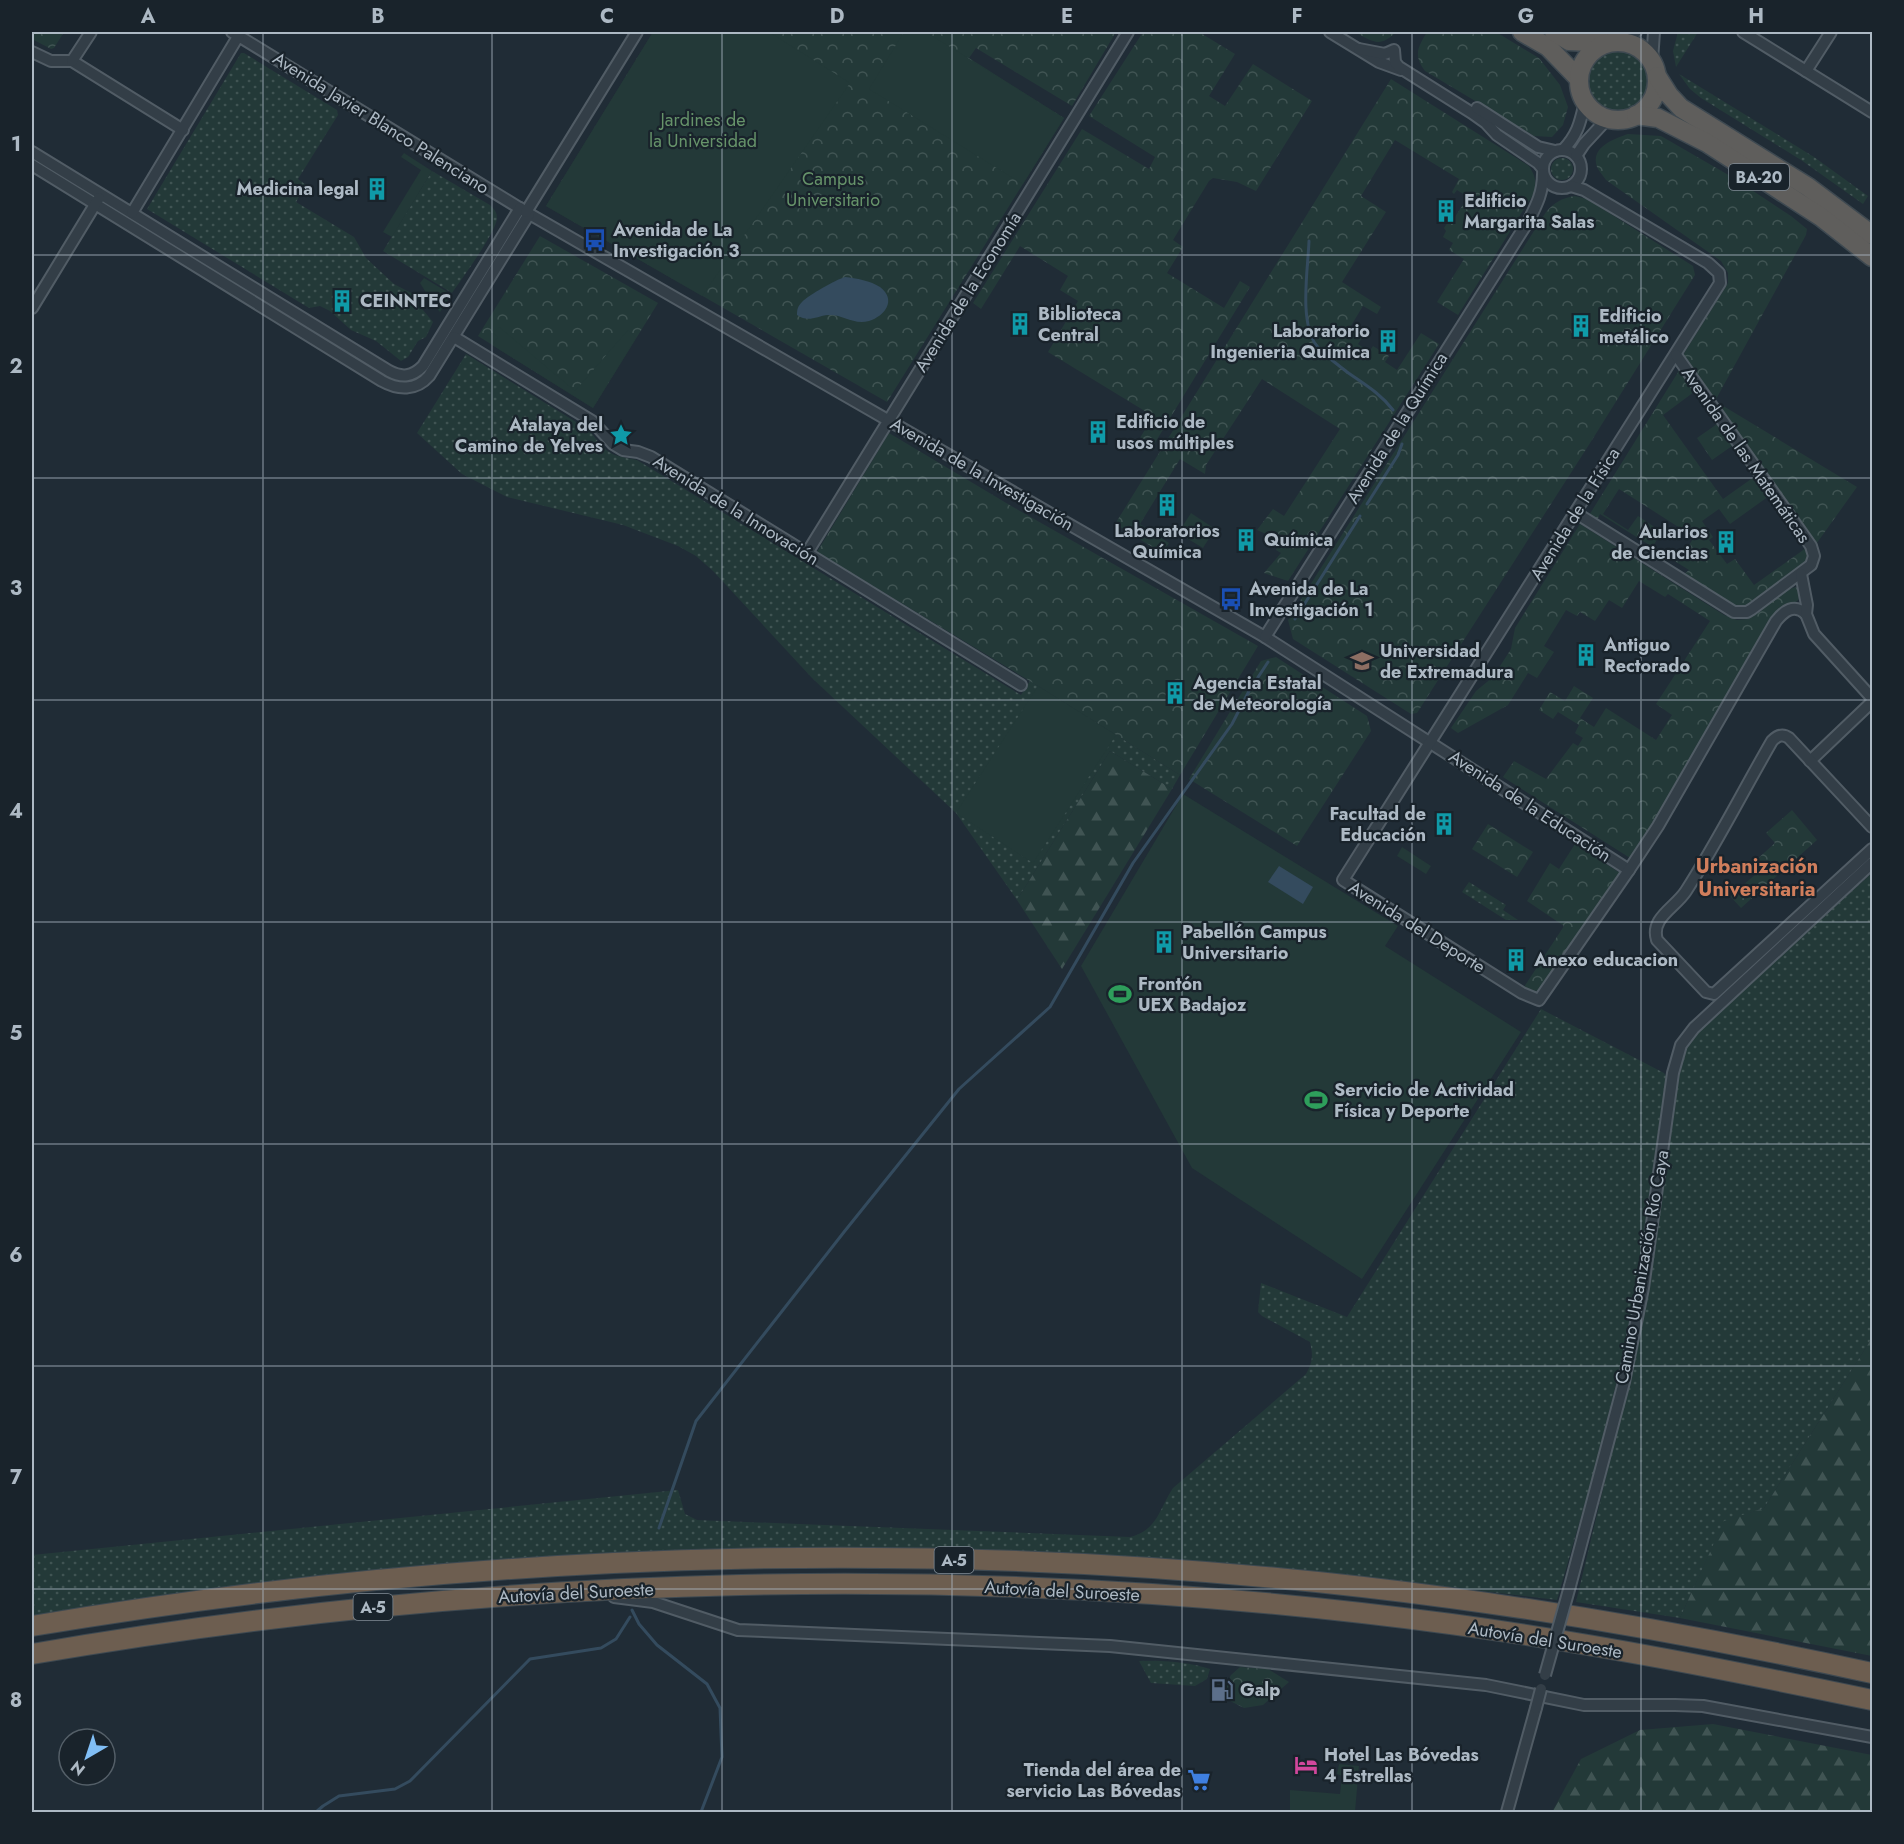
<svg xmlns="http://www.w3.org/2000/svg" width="1904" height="1844" font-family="Jost,sans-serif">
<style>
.grass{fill:url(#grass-dots)}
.forest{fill:url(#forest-firs)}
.park{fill:url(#park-crowns);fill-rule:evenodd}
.garden{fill:#233938}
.water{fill:#344b5e}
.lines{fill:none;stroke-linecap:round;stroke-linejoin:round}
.stream{stroke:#344b5e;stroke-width:3}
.minor-casing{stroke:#515c65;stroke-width:14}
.trunk-casing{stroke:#3e4951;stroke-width:21}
.motorway-casing{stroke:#3e4951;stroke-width:22}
.minor{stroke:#333e47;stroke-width:10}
.trunk{stroke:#5f5e5c;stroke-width:18}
.motorway{stroke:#6d5e50;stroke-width:20}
.minor-bridge-casing{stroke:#515c65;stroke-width:14;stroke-linecap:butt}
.minor-bridge{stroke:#333e47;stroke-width:10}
.grid{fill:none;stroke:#adb9c4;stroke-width:1.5;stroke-opacity:0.55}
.labels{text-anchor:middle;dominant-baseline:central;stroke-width:4.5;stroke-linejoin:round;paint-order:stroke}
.shield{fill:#19232b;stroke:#818c96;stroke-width:1.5}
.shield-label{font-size:16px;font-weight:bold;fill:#adb9c4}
.park-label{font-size:18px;fill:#66936a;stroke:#19232b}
.street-label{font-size:18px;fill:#adb9c4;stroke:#19232b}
.poi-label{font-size:18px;font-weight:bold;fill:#adb9c4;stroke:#19232b;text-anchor:start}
.neighbourhood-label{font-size:20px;font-weight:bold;fill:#d07e5c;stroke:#19232b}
.neatline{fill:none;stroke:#adb9c4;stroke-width:2}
.grid-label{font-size:20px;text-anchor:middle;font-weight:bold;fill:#adb9c4}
</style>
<defs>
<pattern id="grass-dots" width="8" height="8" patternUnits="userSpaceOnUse" patternTransform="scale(1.5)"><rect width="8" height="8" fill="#233938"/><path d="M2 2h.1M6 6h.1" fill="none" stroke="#405453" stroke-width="1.8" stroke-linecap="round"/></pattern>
<pattern id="forest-firs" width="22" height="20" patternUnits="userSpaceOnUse" patternTransform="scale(1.5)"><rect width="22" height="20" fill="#233938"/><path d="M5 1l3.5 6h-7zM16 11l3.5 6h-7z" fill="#405453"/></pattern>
<pattern id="park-crowns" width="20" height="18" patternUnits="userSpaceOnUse" patternTransform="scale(1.5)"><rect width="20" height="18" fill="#233938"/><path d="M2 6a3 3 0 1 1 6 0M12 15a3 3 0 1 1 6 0" fill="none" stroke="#405453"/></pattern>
</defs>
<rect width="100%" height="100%" fill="#202c36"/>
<!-- grass -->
<g class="grass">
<path d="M1678,32H1698L1676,67L1673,51Z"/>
<circle cx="1618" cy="79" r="33"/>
<path d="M241,53H244L337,110L338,115L298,179L306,185L296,202L354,237L366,258L394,284L415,295L423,310L433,322L426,337L418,341L408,357L401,361L376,341L351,330L330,311L320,306L309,308L147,209Z"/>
<path d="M1679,74L1814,157L1868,196L1863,204L1801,160L1701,98L1690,89Z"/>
<circle cx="1562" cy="169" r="11"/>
<path d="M432,171L490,205C494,209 497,212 497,218C497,231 461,280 452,293L383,251Z"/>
<path d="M466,354L589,430C607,453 608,455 637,460L1021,695L1030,681L1180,775L1172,789L1110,751L1017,900L956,813L812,678L713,571L696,556L678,546L623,525L507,497L462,474L417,433Z"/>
<path d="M1872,873V1338L1764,1508L1724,1522L1680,1618L1576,1602L1624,1402L1647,1291L1679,1071C1684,1052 1687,1042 1701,1028Z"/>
<path d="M1469,882L1506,905L1503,910L1518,920H1506L1462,892Z"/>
<path d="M1541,1009L1664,1073L1668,1079L1640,1273L1627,1340L1594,1472L1557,1600L1359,1576L1164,1560L731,1550L582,1555L452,1564L322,1576L179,1594L32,1616V1555L678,1490L685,1514L697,1520L1130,1537C1158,1530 1159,1509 1173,1488L1306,1374C1313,1362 1313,1355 1310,1342L1262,1316L1258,1312L1261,1283L1347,1317Z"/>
<path d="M1139,1661C1161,1660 1189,1662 1210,1669L1207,1679L1195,1686L1151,1683Z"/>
</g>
<!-- forest -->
<g class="forest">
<path d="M1110,751L1172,789L1062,969L1017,900Z"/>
<path d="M1872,1338V1656L1680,1618L1724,1521L1764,1508Z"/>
<path d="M1713,1724L1872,1755V1812H1552L1581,1759L1640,1730Z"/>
</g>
<!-- park -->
<g class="park">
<path d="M32,32H64L54,48L51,49L32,39Z"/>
<path d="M653,32H1116L1072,106L976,48L969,58L1064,118L887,402L546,206Z"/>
<path d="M1143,32H1199L1235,54L1209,96L1225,106L1253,64L1312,101L1256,191L1237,182L1213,178L1209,181L1173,240L1183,247L1167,273L1224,308L1240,281L1250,287L1153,446L1140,438L1153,416L1048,352L1078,301L1060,290L1068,276L1020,246L981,309L973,303L1082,129L1149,169L1155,157L1089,116Z"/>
<path d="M1355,32H1396C1380,48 1373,42 1355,32Z"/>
<path d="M1427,32H1496L1539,58L1560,85L1568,107L1563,125L1552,137L1534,136L1425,71C1413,55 1418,47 1427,32Z"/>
<path d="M1391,79L1529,166C1535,175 1537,182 1534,193L1458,315L1437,302L1464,259L1449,250L1453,243L1443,237L1446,231L1444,228L1448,222L1451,223L1468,197L1457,190L1454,194L1452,192L1459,179L1395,140L1361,196L1386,212L1342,282L1381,307L1377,314L1363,306L1349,329L1362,338L1358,344L1369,352L1373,346L1389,356L1385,362L1397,370L1421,333L1439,344L1288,581L1264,573L1281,553L1276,550L1279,540L1257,530L1273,509L1284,516L1340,429L1262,379L1206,465L1205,474L1180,459L1140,524L1169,543L1162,553L1115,524Z"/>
<path d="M1628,134L1661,136L1732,177L1791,216L1807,229L1806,235L1715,401L1857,487L1814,547L1683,355L1728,283V273L1721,261L1606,180C1603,176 1599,171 1597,167C1590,147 1614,139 1628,134Z"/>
<path d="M1575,196L1587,199L1693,266L1695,275L1592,440L1417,713L1411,714L1293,639L1288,620L1546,212C1555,202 1562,198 1575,196Z"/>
<path d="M540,236L658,303L593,408L478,336Z"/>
<path d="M1680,369L1808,549L1810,556L1806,564L1748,608H1735L1682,576L1689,570L1600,514L1596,522L1588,517ZM1694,392L1717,424L1697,438L1712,460L1732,446L1754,477L1723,499L1663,415ZM1619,489L1694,537L1679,562L1653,546L1662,532L1638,516L1628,530L1603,514ZM1769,496L1806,548L1754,585L1735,559L1727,564L1709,540L1713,537L1702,521L1719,509L1730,524Z"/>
<path d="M889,433L1013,507L1258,646L1180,775L1038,686L817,552Z"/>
<path d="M1580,524L1724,615L1737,620L1748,619L1789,589L1796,587L1801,592L1800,598L1795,603L1786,605L1766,626L1710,727L1654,823L1630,858L1503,777L1514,761L1546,779L1573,743L1578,746L1583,738L1575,733L1579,725L1558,712L1553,719L1539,710L1550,692L1565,701L1574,686L1593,698L1580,718L1594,727L1606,708L1656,740L1672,715L1656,704L1710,621L1668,594L1665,597L1639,581L1622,608L1609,600L1595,621L1580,612L1577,616L1566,610L1544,646L1554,652L1537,678L1528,673L1508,705L1458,733L1451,728L1476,691L1493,677L1511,649L1515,628Z"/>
<path d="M1276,657L1367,716L1371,731L1297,846L1189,779L1261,661Z"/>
<path d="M1792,810L1817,840L1741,908L1730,896L1762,869L1755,861L1775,843L1766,833Z"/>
<path d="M1488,824L1533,852L1517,877L1472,849Z"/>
<path d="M1575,844L1620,873L1541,990L1534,991L1524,987L1564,926L1527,901L1550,863L1559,869Z"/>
<path d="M1240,1667L1268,1669L1289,1682L1263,1705L1244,1708L1230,1701L1225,1686L1231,1675Z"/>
</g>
<!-- garden -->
<g class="garden">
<path d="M653,32H769L850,83L702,296L546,206Z"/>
<path d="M904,32H926L1064,118L1023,184L869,89Z"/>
<path d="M404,153L432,171L392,237L383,232L421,170L401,157Z"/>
<path d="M424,278L451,294L440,312L433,304L420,283Z"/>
<path d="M499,327L575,391L628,330L636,338L593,408L492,345L498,337L493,333Z"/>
<path d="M1191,513L1215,529L1203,548L1178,533Z"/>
<path d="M1038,686L1116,735L1033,863L956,813Z"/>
<path d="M1183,794L1398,926L1385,946L1521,1032L1362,1279L1192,1168L1081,966Z"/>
<path d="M1402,847L1431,866L1426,874L1397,856Z"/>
<path d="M1339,1764L1359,1766L1355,1812H1290V1790L1340,1794L1342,1776L1337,1774Z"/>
</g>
<!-- water -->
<g class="water">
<path d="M845,277C856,278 871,281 880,287C897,300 885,316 869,321C852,325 843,314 828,315C817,316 808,323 797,315C797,309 798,306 802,302C809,295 835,280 845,277Z"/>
<path d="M1279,866L1313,887L1303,904L1268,882Z"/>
</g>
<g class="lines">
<!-- stream -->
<g class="stream">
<path d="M1309,241C1308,269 1299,321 1316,345C1324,355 1337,364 1347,372C1364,384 1380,393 1393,410"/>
<path d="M1367,504L1398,455L1402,444"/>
<path d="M1295,619L1360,516"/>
<path d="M659,1528L696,1421L844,1232L959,1089L1050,1007L1133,863L1232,724L1249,691L1268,662"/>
<path d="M632,1610L639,1624L657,1645L707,1684L720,1708L722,1757L701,1812"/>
<path d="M316,1812L323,1806L339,1796L395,1789L410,1781L530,1659L601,1648L616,1639L630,1617"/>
</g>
<!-- minor casing -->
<g class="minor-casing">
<g id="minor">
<path d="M232,32L526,212L1265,637L1629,870"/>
<path d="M1330,32L1379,62L1401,70"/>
<path d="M1743,32L1872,112"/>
<path d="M1619,41L1636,32"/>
<path d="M1359,49L1385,54L1394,50L1395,62L1399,67L1472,113L1486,123L1497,135L1538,163L1543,169"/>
<path d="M32,52L51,61H72L183,130"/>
<path d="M72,61L91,32"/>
<path d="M1652,61L1654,32"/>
<path d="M1806,71L1831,32"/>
<path d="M1477,108L1538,147L1555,151"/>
<circle cx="1562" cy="169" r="19"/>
<path d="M1563,150C1578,134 1580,123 1585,102"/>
<path d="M32,152L389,371C402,378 412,377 423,366L520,208"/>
<path d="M1576,156L1584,144L1608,118"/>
<path d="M32,165L382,381C398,390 416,391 429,376L529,214"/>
<path d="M1571,186L1584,190L1708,263L1719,273L1720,283L1343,880L1522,993L1539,1000L1629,870L1658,826L1776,621C1784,611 1794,603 1806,614"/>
<path d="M526,212L637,32"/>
<path d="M132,213L239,35"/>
<path d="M32,308L99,198"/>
<path d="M454,337L592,421L613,444L623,450L638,452L651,457L1021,685"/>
<path d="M1576,513L1734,612H1747L1752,609L1811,565L1814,556L1811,546L1676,355"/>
<path d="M807,553L1128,32"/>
<path d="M1801,574L1807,605L1806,614L1814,634L1872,698"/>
<path d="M1265,637L1529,220C1537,204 1543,192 1543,174"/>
<path d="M1810,761L1872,702"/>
<path d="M1872,827L1789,738C1782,733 1777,736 1772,741C1743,791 1717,843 1686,891C1675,908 1650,918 1657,940L1706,992L1714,994L1872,849"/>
<path d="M1570,1586L1624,1382L1643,1288L1673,1073L1681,1045L1694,1028L1872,863"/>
<path d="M614,1597L653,1602L738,1630L1110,1646L1486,1685L1584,1705H1675L1703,1706L1872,1737"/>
<path d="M1507,1812L1536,1708"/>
</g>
</g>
<!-- trunk casing -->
<g class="trunk-casing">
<g id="trunk">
<path d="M1522,32L1548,47L1579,79"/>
<path d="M1554,32L1569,41L1606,43"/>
<circle cx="1618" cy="81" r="39"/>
<path d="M1657,76L1669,95L1681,108L1808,187L1872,235"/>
<path d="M1636,115L1658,118L1707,143L1821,217L1872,257"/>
</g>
</g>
<!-- motorway casing -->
<g class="motorway-casing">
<g id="motorway">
<path d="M32,1626C497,1547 983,1535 1451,1598C1592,1617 1733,1643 1872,1673"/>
<path d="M32,1654C499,1573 981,1561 1451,1624C1592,1643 1733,1671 1872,1700"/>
</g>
</g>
<!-- minor -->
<use href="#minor" class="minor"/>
<!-- trunk -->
<use href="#trunk" class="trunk"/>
<!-- motorway -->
<use href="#motorway" class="motorway"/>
<!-- minor-bridge casing -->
<g class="minor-bridge-casing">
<g id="minor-bridge">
<path d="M1545,1675L1570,1586"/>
<path d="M1536,1708L1541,1689"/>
</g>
</g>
<!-- minor-bridge -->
<use href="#minor-bridge" class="minor-bridge"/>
</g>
<!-- grid -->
<path class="grid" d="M263,32V1812M492,32V1812M722,32V1812M952,32V1812M1182,32V1812M1412,32V1812M1641,32V1812M32,255H1872M32,478H1872M32,700H1872M32,922H1872M32,1144H1872M32,1366H1872M32,1589H1872"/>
<!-- icons -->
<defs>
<g id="building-bare" transform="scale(1.8)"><path d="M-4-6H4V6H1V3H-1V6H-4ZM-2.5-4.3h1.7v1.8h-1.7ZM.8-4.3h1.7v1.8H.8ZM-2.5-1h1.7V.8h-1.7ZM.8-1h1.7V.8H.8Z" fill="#0f9aa8" stroke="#19232b" stroke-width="2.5" paint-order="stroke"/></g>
<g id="bus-bare" transform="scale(1.8)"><path d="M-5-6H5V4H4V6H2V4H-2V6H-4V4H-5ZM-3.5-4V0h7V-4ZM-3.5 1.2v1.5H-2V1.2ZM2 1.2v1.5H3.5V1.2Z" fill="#1a4fb4" stroke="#19232b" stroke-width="2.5" paint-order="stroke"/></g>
<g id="sight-bare" transform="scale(1.8)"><path d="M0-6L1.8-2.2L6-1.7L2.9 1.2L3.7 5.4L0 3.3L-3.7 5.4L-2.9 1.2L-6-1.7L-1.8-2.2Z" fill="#0f9aa8" stroke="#19232b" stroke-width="2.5" paint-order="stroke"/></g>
<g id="university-bare" transform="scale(1.8)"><path d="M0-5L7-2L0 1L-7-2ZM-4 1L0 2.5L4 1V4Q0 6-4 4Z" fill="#8d6e63" stroke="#19232b" stroke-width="2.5" paint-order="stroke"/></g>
<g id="stadium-bare" transform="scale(1.8)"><path d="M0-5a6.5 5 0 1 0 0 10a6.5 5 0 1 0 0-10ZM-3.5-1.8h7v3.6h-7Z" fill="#2e9e5b" stroke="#19232b" stroke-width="2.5" paint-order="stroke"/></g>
<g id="fuel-bare" transform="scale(1.8)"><path d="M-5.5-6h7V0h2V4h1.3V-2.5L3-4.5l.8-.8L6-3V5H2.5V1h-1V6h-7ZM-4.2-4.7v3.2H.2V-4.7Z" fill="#5c6f8a" stroke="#19232b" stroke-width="2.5" paint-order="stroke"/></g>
<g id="hotel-bare" transform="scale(1.8)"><path d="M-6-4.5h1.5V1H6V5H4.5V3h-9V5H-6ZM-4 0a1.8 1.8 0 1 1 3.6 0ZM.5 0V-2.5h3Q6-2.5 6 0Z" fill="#d1479c" stroke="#19232b" stroke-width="2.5" paint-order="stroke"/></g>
<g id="supermarket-bare" transform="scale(1.8)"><path d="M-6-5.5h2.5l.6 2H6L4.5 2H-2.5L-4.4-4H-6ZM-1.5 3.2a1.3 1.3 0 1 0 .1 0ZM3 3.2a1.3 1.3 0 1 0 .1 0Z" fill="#3f7fe0" stroke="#19232b" stroke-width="2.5" paint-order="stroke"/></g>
</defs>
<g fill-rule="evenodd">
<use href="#building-bare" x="377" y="189"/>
<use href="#building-bare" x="1446" y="211"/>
<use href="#bus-bare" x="595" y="240"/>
<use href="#building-bare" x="342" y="301"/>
<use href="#building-bare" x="1020" y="324"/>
<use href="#building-bare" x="1581" y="326"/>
<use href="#building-bare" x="1388" y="341"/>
<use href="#building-bare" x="1098" y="432"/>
<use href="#sight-bare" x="621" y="435"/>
<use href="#building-bare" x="1167" y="505"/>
<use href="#building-bare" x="1246" y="540"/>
<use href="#building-bare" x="1726" y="542"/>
<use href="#bus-bare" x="1231" y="599"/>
<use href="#building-bare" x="1586" y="655"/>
<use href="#university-bare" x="1362" y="661"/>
<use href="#building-bare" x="1175" y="693"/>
<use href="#building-bare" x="1444" y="824"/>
<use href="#building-bare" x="1164" y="942"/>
<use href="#building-bare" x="1516" y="960"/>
<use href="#stadium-bare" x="1120" y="994"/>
<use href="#stadium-bare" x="1316" y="1100"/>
<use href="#fuel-bare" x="1222" y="1690"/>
<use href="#hotel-bare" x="1306" y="1765"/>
<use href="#supermarket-bare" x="1199" y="1780"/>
</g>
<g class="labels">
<!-- shield labels -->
<g class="shield">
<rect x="1729" y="164" width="60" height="26" rx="4.5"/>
<rect x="934.5" y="1547" width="39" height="26" rx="4.5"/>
<rect x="353.5" y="1594" width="39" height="26" rx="4.5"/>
</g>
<g class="shield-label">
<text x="1759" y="177">BA-20</text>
<text x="954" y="1560">A-5</text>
<text x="373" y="1607">A-5</text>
</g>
<!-- park labels -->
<g class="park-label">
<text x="703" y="120">Jardines de<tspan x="703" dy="21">la Universidad</tspan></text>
<text x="833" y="179">Campus<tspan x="833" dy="21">Universitario</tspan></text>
</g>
<!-- street labels -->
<g class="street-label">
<text transform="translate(381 123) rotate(32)">Avenida Javier Blanco Palenciano</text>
<text transform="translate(968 292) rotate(-58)">Avenida de la Economía</text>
<text transform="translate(1397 428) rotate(-58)">Avenida de la Química</text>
<text transform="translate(1746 455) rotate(55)">Avenida de las Matemáticas</text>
<text transform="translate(982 474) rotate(30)">Avenida de la Investigación</text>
<text transform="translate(736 510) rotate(32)">Avenida de la Innovación</text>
<text transform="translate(1575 514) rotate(-58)">Avenida de la Física</text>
<text transform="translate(1530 806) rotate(33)">Avenida de la Educación</text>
<text transform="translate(1417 927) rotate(32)">Avenida del Deporte</text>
<text transform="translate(1642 1267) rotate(-80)">Camino Urbanización Río Caya</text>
<text transform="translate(1062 1591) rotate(3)">Autovía del Suroeste</text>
<text transform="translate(576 1593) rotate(-3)">Autovía del Suroeste</text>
<text transform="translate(1545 1640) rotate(9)">Autovía del Suroeste</text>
</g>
<!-- poi labels -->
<g class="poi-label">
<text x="359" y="189" text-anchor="end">Medicina legal</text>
<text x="1464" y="201">Edificio<tspan x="1464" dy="21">Margarita Salas</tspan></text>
<text x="613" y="230">Avenida de La<tspan x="613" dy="21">Investigación 3</tspan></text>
<text x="360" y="301">CEINNTEC</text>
<text x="1038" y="314">Biblioteca<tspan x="1038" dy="21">Central</tspan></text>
<text x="1599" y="316">Edificio<tspan x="1599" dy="21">metálico</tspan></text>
<text x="1370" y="331" text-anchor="end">Laboratorio<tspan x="1370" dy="21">Ingenieria Química</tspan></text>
<text x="1116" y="422">Edificio de<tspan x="1116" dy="21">usos múltiples</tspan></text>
<text x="603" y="425" text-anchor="end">Atalaya del<tspan x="603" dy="21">Camino de Yelves</tspan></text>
<text x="1167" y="531" text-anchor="middle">Laboratorios<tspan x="1167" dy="21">Química</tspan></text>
<text x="1708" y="532" text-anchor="end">Aularios<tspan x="1708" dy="21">de Ciencias</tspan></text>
<text x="1264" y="540">Química</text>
<text x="1249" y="589">Avenida de La<tspan x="1249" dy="21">Investigación 1</tspan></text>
<text x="1604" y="645">Antiguo<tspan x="1604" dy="21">Rectorado</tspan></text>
<text x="1380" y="651">Universidad<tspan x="1380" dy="21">de Extremadura</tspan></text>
<text x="1193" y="683">Agencia Estatal<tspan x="1193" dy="21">de Meteorología</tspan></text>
<text x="1426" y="814" text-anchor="end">Facultad de<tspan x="1426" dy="21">Educación</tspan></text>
<text x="1182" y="932">Pabellón Campus<tspan x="1182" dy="21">Universitario</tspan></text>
<text x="1534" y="960">Anexo educacion</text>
<text x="1138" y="984">Frontón<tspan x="1138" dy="21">UEX Badajoz</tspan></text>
<text x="1334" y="1090">Servicio de Actividad<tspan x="1334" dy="21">Física y Deporte</tspan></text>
<text x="1240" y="1690">Galp</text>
<text x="1324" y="1755">Hotel Las Bóvedas<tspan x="1324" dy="21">4 Estrellas</tspan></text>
<text x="1181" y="1770" text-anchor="end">Tienda del área de<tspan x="1181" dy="21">servicio Las Bóvedas</tspan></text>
</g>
<!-- neighbourhood labels -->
<g class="neighbourhood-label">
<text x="1757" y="866">Urbanización<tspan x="1757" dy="23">Universitaria</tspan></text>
</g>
</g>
<!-- border -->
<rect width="1904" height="1844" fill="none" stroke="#19232b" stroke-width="66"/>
<!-- north arrow -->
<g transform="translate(87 1757) rotate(219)"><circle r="28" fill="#19232b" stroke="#545f68" stroke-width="1.5"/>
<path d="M0-4.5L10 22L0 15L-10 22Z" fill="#81bef5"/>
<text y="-9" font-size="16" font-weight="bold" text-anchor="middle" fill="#adb9c4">N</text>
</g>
<rect x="33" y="33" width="1838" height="1778" class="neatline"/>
<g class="grid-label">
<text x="148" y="23">A</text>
<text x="378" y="23">B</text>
<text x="607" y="23">C</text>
<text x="837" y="23">D</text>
<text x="1067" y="23">E</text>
<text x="1297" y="23">F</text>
<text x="1526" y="23">G</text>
<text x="1756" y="23">H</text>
<text x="16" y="151">1</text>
<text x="16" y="373">2</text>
<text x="16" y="595">3</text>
<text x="16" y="818">4</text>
<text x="16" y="1040">5</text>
<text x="16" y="1262">6</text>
<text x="16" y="1484">7</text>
<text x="16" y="1707">8</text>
</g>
</svg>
